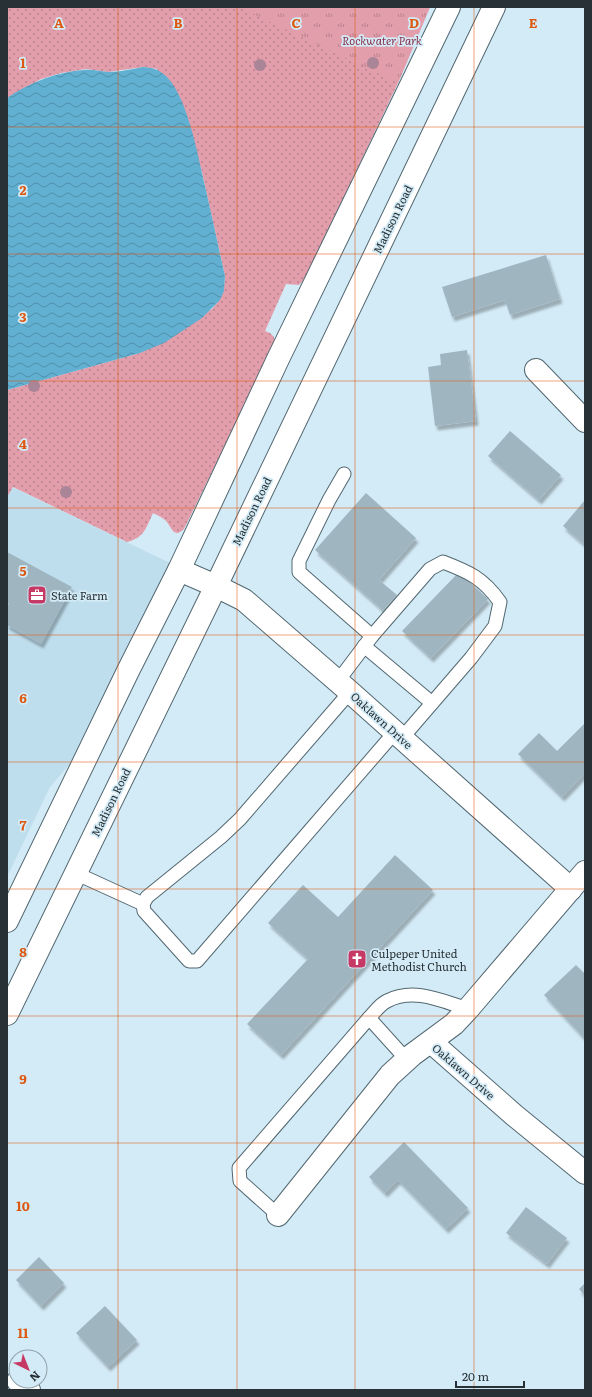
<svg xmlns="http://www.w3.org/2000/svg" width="592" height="1397" font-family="Literata,serif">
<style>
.built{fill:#bfdeed}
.grass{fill:url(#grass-dots)}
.park{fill:url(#park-tufts)}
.water{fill:url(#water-waves)}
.building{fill:#9fb6c1;filter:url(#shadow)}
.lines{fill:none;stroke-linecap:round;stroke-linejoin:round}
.lane-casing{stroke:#526770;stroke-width:15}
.street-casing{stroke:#526770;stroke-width:24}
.secondary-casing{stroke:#526770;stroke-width:24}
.primary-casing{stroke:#526770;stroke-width:24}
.lane{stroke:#fff;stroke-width:13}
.street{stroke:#fff;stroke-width:22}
.secondary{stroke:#fff;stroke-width:22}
.primary{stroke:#fff;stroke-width:22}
.tree{fill:#aa8497}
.grid{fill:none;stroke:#de570e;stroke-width:1;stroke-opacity:0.55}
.labels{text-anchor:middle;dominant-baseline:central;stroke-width:3.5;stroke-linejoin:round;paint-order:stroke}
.park-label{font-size:11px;font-style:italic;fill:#883049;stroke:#d3ebf6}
.street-label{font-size:11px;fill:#283135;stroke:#d3ebf6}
.poi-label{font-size:11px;fill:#283135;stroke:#d3ebf6;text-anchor:start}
.grid-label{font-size:13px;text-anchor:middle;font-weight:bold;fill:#de570e;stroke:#d3ebf6;stroke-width:3.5;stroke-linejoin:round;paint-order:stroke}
</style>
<defs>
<pattern id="grass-dots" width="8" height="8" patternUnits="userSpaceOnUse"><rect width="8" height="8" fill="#e39eac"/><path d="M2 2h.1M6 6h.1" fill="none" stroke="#b8818d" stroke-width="1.8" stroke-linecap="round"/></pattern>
<pattern id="park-tufts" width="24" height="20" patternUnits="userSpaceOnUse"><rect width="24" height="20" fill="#e39eac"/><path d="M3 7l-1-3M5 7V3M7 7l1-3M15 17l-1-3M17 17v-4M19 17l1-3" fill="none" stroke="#b8818d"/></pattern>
<pattern id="water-waves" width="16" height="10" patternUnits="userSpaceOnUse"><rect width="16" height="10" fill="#61afd1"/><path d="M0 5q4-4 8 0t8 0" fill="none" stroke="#508faa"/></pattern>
<filter id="shadow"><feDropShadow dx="2.5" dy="4.5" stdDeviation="1" flood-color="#0004"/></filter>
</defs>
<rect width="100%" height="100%" fill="#d3ebf6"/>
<!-- built -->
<path class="built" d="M12,487L170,563L80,752L50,787L7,877V497Z"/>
<!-- grass -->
<path class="grass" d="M7,7H430L398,83L305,279L299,285L286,284L265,331L270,333L274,337V345L184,529C173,540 171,525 165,520C162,517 157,515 153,513C146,528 144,538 127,542L13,487L7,497V390L140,353L212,309C223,297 224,291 225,276L201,168L157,69L143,67L108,72L86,69L61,73L41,79L7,98Z"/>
<!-- park -->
<path class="park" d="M238,7H430L398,83Z"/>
<!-- water -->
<path class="water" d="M143,67C154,68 158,69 167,77C188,99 198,156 205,186C212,216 218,246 225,276L224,291L220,300L202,318L164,343L140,353L7,390V98C30,82 57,72 84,70C93,69 101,72 109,72C120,72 132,69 143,67Z"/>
<!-- building -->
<g class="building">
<path d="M546,255L560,299L510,315L505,300L452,317L442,287Z"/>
<path d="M467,350L476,421L435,426L428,367L441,365L440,354Z"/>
<path d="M510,431L561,475L539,500L488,456Z"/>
<path d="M366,493L416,538L379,580L397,595L383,610L315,550Z"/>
<path d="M585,500V545L563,526Z"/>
<path d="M7,552L72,587L41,644L7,625V607L9,604L7,603Z"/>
<path d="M459,572L488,599L431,658L402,631Z"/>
<path d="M585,723V773L562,797L518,754L539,733L557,751Z"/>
<path d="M395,855L433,890L281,1055L247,1024L308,959L268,923L303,885L338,917Z"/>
<path d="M576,965L585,974V1039L544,995Z"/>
<path d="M404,1142L468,1208L446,1229L398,1180L385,1193L369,1177Z"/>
<path d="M526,1207L567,1238L547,1264L506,1233Z"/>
<path d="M39,1257L64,1283L41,1306L16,1280Z"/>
<path d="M585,1283V1296L579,1289Z"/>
<path d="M105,1306L137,1340L108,1367L76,1333Z"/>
</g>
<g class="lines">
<!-- lane casing -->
<g class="lane-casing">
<g id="lane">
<path d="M344,474L329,500L299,561V572L372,636"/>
<path d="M364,646L432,703"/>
<path d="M338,681L372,636L430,569L443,562C469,572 483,578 500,602L495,626L471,658L402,738"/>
<path d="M350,692L240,819L221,837L147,897L143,904L144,911L189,961H197L395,732"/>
<path d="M75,873L143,904"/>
<path d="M369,1018L407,1060"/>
<path d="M278,1215L240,1181L239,1168L369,1018C374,1013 380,1004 387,1001C414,987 442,1001 468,1009"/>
</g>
</g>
<!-- street casing -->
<g class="street-casing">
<g id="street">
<path d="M536,370L585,421"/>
<path d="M179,570L216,586L244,600L350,692L571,889"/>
<path d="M431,1042L514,1115L585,1173"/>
<path d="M278,1215L390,1075L412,1055L454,1024L468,1009L585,872"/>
</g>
</g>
<!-- secondary casing -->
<g class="secondary-casing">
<path id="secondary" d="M18,1381L29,1390"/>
</g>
<!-- primary casing -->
<g class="primary-casing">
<g id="primary">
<path d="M7,921L128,671L179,570L278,359L449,7"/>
<path d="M7,1014L216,586L494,7"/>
</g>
</g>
<!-- lane -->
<use href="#lane" class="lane"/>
<!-- street -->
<use href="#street" class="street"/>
<!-- secondary -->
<use href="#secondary" class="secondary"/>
<!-- primary -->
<use href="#primary" class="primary"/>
</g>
<!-- trees -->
<g class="tree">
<circle cx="373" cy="63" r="6"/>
<circle cx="260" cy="65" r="6"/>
<circle cx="34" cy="386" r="6"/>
<circle cx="66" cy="492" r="6"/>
</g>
<!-- grid -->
<path class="grid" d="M118,7V1390M237,7V1390M355,7V1390M474,7V1390M7,127H585M7,254H585M7,381H585M7,508H585M7,635H585M7,762H585M7,889H585M7,1016H585M7,1143H585M7,1270H585"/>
<!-- icons -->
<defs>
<g id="office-square" transform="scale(1)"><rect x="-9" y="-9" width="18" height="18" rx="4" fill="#c73965" stroke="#d3ebf6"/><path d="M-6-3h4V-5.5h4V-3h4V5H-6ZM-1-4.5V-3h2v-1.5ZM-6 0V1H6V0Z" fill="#fff"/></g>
<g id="church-square" transform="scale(1)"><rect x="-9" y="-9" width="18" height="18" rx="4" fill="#c73965" stroke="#d3ebf6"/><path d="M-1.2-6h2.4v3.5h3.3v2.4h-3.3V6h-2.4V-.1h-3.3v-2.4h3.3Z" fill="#fff"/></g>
</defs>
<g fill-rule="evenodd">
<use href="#office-square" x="37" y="595"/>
<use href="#church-square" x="357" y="959"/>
</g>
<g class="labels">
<!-- park labels -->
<g class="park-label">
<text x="382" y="40">Rockwater Park</text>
</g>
<!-- street labels -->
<g class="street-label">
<text transform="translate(392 219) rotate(-64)">Madison Road</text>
<text transform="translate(251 511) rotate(-64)">Madison Road</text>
<text transform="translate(382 720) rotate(42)">Oaklawn Drive</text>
<text transform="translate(110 802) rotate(-64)">Madison Road</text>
<text transform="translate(464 1071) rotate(41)">Oaklawn Drive</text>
</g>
<!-- poi labels -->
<g class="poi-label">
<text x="51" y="595">State Farm</text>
<text x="371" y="953">Culpeper United<tspan x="371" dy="13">Methodist Church</tspan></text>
</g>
</g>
<g class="grid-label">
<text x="59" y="28">A</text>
<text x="178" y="28">B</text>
<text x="296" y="28">C</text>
<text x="414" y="28">D</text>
<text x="533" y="28">E</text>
<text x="23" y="68">1</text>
<text x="23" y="195">2</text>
<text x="23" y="322">3</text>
<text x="23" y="449">4</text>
<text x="23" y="576">5</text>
<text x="23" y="703">6</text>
<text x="23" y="830">7</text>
<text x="23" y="957">8</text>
<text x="23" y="1084">9</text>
<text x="23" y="1211">10</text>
<text x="23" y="1338">11</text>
</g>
<!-- border -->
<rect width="592" height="1397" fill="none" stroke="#283135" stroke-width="16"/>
<!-- north arrow -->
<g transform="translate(28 1369) rotate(137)"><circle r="19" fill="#d3ebf6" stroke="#8fa1a9"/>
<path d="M0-3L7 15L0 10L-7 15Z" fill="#c73965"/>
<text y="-6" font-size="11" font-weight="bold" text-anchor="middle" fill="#283135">N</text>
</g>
<!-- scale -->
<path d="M456 1381v6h68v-6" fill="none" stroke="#283135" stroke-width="2"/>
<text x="462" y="1381" font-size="12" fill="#283135" stroke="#d3ebf6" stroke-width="3" paint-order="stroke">20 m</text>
</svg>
